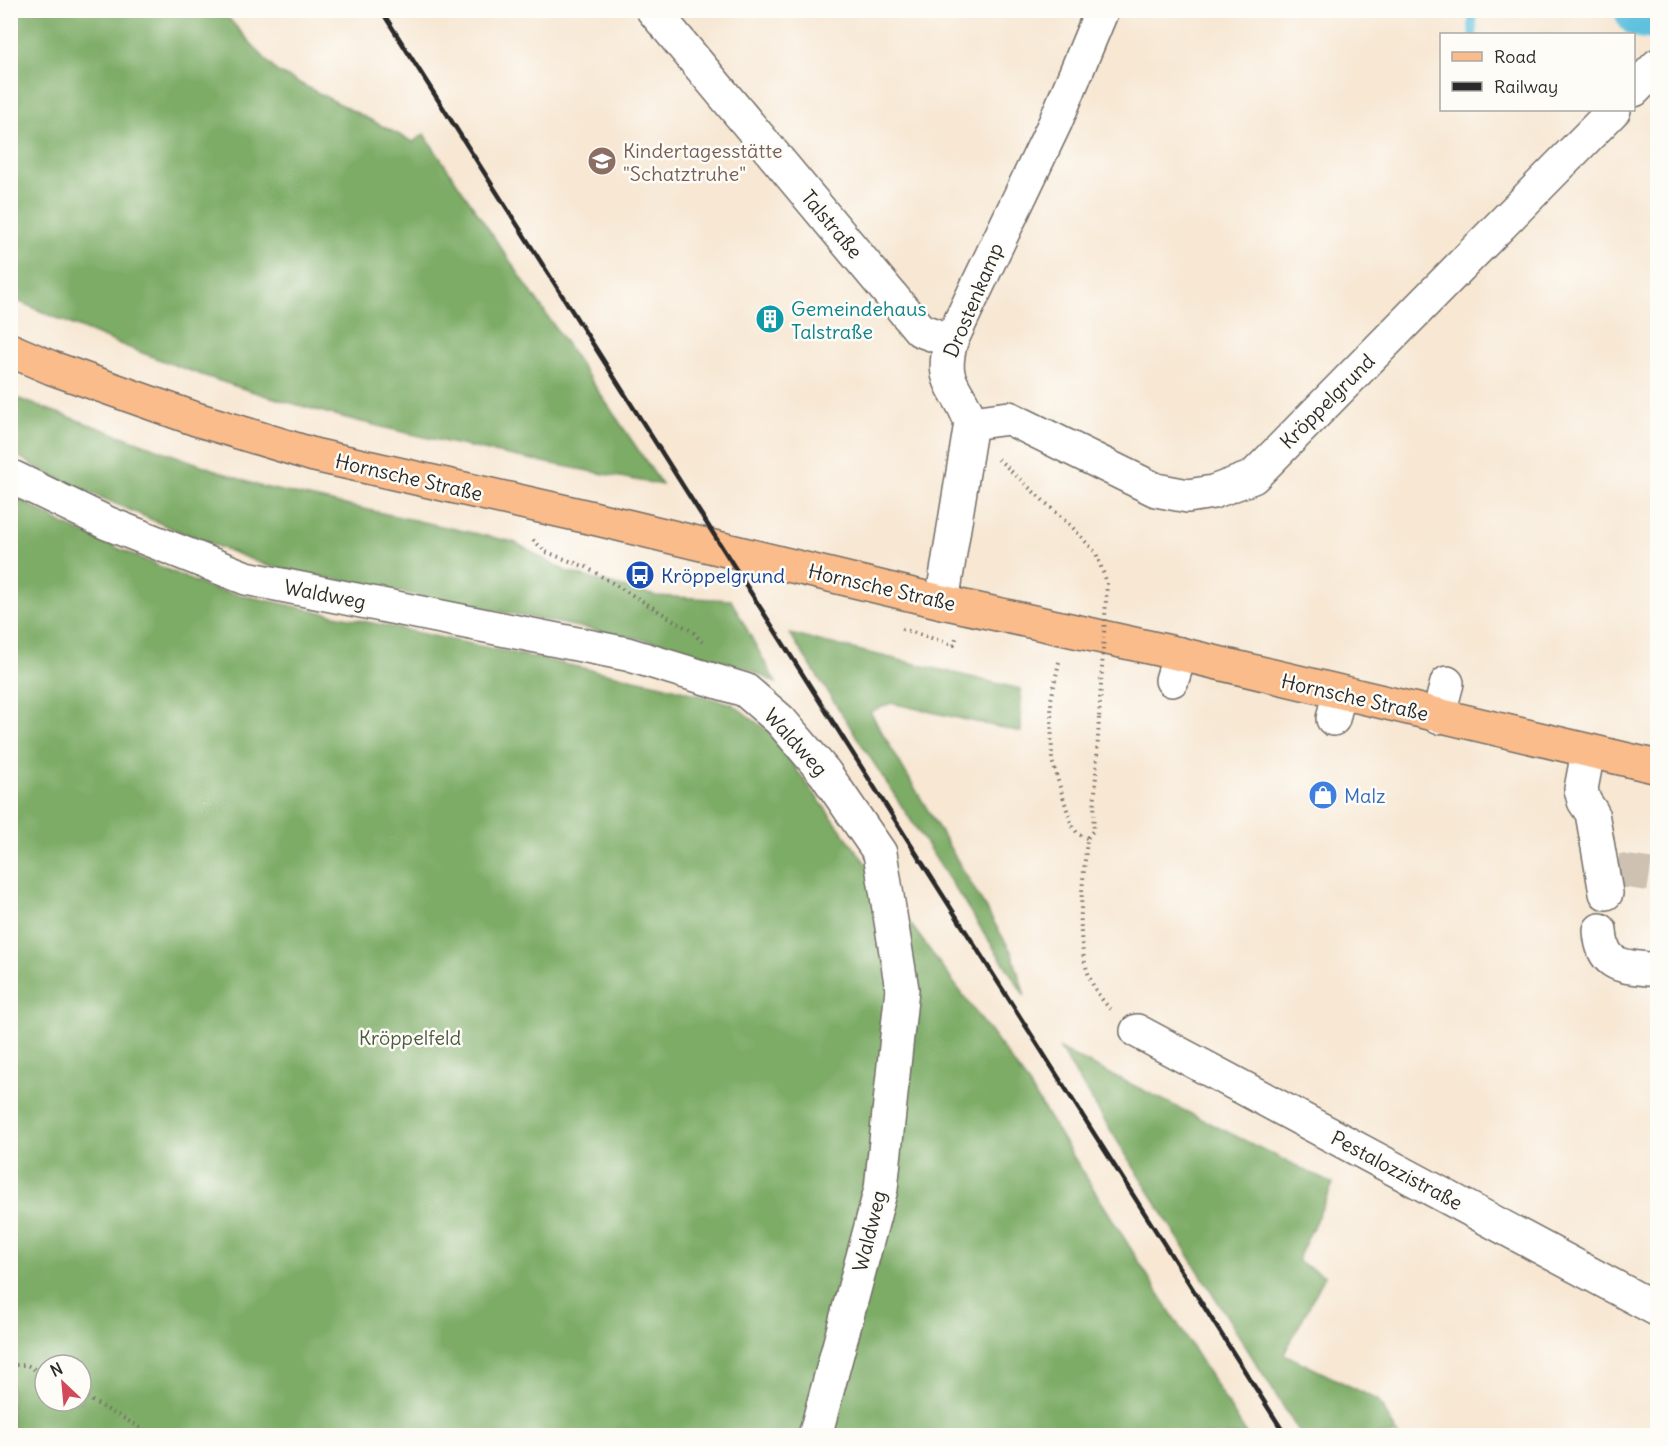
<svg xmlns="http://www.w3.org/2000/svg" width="1668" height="1446" font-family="Delius,sans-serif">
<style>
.forest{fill:#7dac66;stroke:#546c48;stroke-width:1.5;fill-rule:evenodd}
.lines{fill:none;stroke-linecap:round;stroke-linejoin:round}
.stream{stroke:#60c1de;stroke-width:9}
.river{stroke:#60c1de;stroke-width:57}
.minor-tunnel{stroke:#cec1b1;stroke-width:33;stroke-dasharray:33 16;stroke-linecap:butt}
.minor-casing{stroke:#726d66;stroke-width:36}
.major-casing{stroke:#726d66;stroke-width:36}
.path{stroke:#726d66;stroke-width:4;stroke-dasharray:1.5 4.5;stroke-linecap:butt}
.minor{stroke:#fff;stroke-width:33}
.major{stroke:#fabc8b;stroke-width:33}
.rail{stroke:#2b2b2b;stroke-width:4.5}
.path-bridge{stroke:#726d66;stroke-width:4;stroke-dasharray:1.5 4.5;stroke-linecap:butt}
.labels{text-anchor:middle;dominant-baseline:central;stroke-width:5;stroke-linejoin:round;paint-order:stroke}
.education-label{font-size:20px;fill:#785e54;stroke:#fdfcf7;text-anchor:start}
.street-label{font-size:20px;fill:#2b2b2b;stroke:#fdfcf7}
.culture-label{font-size:20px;fill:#0d838f;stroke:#fdfcf7;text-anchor:start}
.transit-label{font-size:20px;fill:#164399;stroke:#fdfcf7;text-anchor:start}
.shop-label{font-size:20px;fill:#366cbe;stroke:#fdfcf7;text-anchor:start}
.park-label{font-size:20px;fill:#4d5a41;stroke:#fdfcf7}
</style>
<rect width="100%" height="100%" fill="#fdfcf7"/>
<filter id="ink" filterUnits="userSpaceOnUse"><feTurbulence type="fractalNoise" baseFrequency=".0167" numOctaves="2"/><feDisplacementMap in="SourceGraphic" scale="12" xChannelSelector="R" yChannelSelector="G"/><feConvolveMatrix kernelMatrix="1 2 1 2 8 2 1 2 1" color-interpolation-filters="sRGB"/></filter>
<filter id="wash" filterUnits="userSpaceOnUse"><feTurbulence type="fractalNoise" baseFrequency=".008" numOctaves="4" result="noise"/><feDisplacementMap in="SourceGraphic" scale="24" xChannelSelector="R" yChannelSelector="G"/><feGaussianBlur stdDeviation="1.35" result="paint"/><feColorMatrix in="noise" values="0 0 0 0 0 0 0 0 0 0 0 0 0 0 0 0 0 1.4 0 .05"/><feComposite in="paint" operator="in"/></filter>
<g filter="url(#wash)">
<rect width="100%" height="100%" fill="#f7e7d3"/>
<!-- forest -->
<g class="forest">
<path d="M11,10L222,11L276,71L413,142L424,134L662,485C520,458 376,431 238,387C160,362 85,331 11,298Z"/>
<path d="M11,396L259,486L514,542L567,572L656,596L731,600L776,683L747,668L660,643L268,566L173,529L50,475L11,452Z"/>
<path d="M10,494L65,525L209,588L662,685L732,704L768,731L1025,1079L1247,1435H11ZM45,1365H81V1401H45Z"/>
<path d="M790,634L1021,689V732L891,703L870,712L1012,953L1025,996Z"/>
<path d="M1060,1049L1333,1184L1297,1261L1325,1276L1284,1354L1378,1400L1398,1435H1301Z"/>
</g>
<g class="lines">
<!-- stream -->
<path class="stream" d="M1472,10L1473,34"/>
<!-- river -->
<path class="river" d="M1643,10L1658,12"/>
</g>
</g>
<g filter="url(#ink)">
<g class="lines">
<!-- minor-tunnel -->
<path class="minor-tunnel" d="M1617,870L1658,876"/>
<!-- minor casing -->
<g class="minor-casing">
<g id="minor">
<path d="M653,10L920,330L951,341"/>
<path d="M1634,90L1658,65"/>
<path d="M971,423L1009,418L1156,490L1188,496L1213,492L1253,477L1614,110"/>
<path d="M10,476L107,523L246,578L627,654L745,690L780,720L825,773L880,853L902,989L881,1189L815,1436"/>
<path d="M942,602L971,423C958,385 939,385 951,341L1055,123L1102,10"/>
<path d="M1172,680L1180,654"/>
<path d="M1438,717L1447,683"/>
<path d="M1333,719L1339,693"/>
<path d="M1588,752L1581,789L1584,801L1592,813L1606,893"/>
<path d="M1600,930C1602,970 1625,966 1658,970"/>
<path d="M1137,1031L1658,1310"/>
</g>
</g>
<!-- major casing -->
<g class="major-casing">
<path id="major" d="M10,350L52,368L196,419L314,455L593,518L942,602L1180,654L1658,767"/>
</g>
<!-- path -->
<g class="path">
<path d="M998,459L1073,528"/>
<path d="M533,540L546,552L586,567L693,632L702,642"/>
<path d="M902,629L954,645L956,638"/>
<path d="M1059,662L1051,700L1052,761L1072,826L1078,834L1087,838"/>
<path d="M1099,718L1093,831L1087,838C1083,894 1066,970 1113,1011"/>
<path d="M10,1365H27L45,1375"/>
<path d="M81,1395L156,1436"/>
</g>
<!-- minor -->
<use href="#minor" class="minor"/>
<!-- major -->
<use href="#major" class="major"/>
<!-- rail -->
<path class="rail" d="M381,10L1286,1436"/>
<!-- path-bridge -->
<path class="path-bridge" d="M1073,528L1096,553L1107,583L1099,718"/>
</g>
</g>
<!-- icons -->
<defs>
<g id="school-disc" transform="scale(1.5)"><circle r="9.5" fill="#8d6e63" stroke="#fdfcf7"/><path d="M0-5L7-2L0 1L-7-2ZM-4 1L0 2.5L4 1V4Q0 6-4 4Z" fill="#fff"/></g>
<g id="building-disc" transform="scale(1.5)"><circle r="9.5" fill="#0f9aa8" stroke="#fdfcf7"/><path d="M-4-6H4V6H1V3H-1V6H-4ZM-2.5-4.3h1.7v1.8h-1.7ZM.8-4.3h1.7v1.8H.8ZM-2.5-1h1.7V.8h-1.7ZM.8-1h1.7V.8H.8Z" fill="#fff"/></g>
<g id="bus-disc" transform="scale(1.5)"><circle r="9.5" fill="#1a4fb4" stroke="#fdfcf7"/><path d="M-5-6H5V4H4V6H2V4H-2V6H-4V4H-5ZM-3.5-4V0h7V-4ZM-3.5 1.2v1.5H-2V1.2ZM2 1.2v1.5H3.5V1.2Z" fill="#fff"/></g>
<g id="shop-disc" transform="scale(1.5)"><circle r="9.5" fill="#3f7fe0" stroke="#fdfcf7"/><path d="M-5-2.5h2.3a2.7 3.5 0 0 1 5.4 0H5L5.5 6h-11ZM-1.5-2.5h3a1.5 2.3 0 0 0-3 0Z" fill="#fff"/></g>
</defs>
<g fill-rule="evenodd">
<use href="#school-disc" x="602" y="161"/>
<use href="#building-disc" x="770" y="319"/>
<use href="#bus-disc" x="640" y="575"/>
<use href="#shop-disc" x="1323" y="795"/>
</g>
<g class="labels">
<!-- education labels -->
<g class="education-label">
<text x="623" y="150">Kindertagesstätte<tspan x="623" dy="23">"Schatztruhe"</tspan></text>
</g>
<!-- street labels -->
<g class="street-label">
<text transform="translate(832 224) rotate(50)">Talstraße</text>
<text transform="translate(973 300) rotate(-67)">Drostenkamp</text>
<text transform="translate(1327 401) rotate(-45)">Kröppelgrund</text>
<text transform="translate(409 477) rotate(13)">Hornsche Straße</text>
<text transform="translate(882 587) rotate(13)">Hornsche Straße</text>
<text transform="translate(325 594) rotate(11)">Waldweg</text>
<text transform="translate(1355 697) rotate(13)">Hornsche Straße</text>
<text transform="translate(796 742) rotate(48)">Waldweg</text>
<text transform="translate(1397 1170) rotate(28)">Pestalozzistraße</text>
<text transform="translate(869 1231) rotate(-76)">Waldweg</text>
</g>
<!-- culture labels -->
<g class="culture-label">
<text x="791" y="308">Gemeindehaus<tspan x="791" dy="23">Talstraße</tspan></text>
</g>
<!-- transit labels -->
<g class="transit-label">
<text x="661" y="575">Kröppelgrund</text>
</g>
<!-- shop labels -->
<g class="shop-label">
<text x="1344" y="795">Malz</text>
</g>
<!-- park labels -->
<g class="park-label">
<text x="410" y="1037">Kröppelfeld</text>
</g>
</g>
<!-- margin -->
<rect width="1668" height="1446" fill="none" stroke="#fdfcf7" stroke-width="36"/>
<!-- legend -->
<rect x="1440" y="33" width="195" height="78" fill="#fdfcf7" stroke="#a9a8a5" stroke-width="1.5"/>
<rect x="1452" y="52" width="30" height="9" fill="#fabc8b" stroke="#a9a8a5" stroke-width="1.5"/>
<text x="1494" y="63" font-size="18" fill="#2b2b2b">Road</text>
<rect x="1452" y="82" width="30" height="9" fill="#2b2b2b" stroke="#a9a8a5" stroke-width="1.5"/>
<text x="1494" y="93" font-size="18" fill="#2b2b2b">Railway</text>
<!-- north arrow -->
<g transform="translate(63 1383) rotate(334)"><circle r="28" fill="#fdfcf7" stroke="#a9a8a5" stroke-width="1.5"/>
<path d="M0-4.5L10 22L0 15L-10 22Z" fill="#d1495b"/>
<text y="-9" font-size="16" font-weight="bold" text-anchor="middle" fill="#2b2b2b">N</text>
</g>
</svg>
